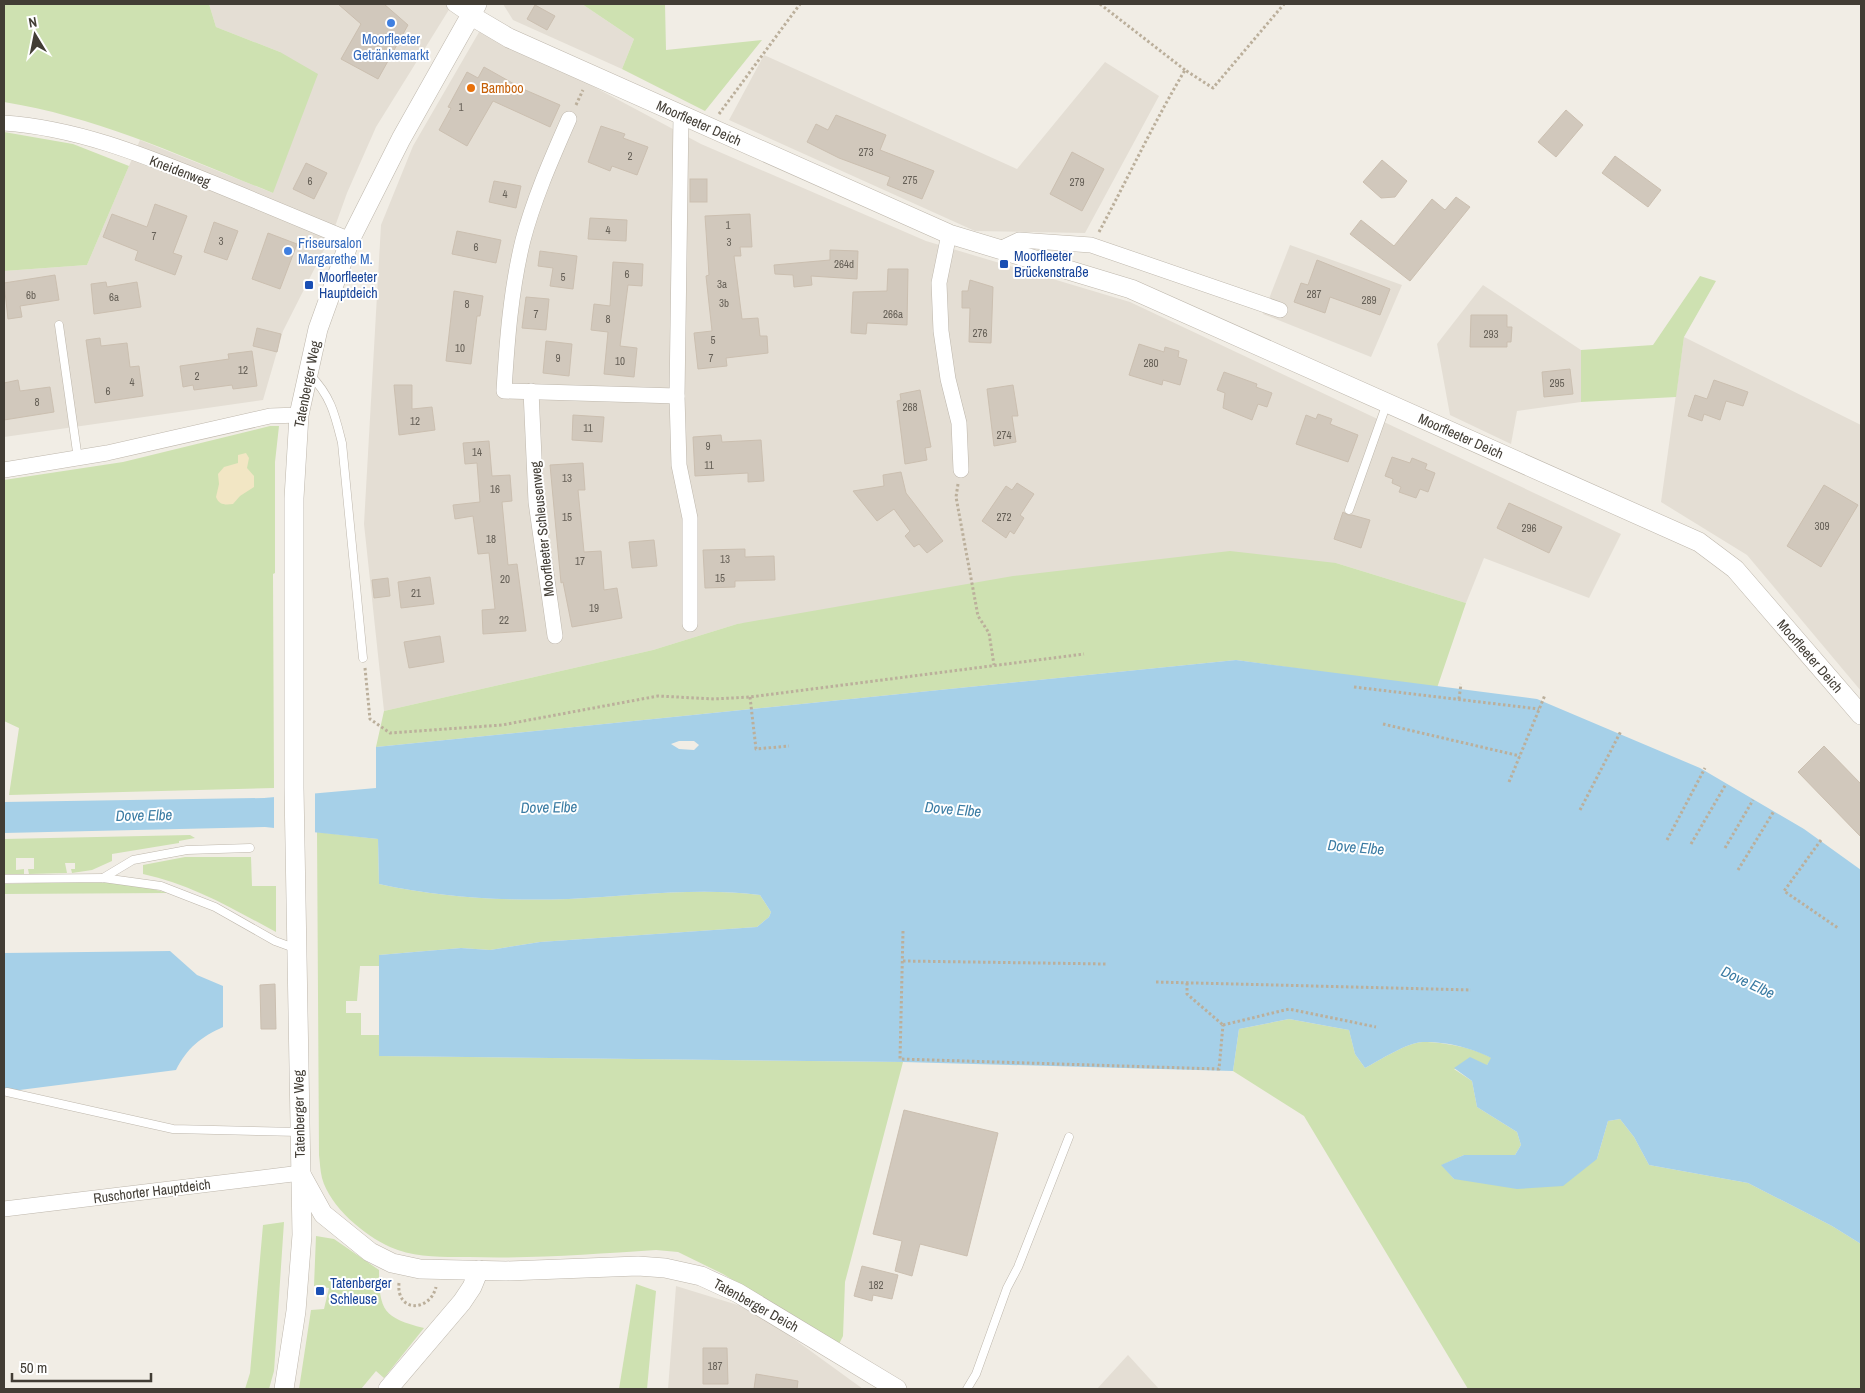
<svg xmlns="http://www.w3.org/2000/svg" width="1865" height="1393" font-family="'Archivo Narrow',sans-serif">
<style>
.residential{fill:#e4ded4}
.green{fill:#cee1b1}
.sand{fill:#f2e6c4}
.water{fill:#a6d0e8;fill-rule:evenodd}
.pier{fill:#f1ede5}
.building{fill:#d1c8bc;stroke:#cbbfb0}
.lines{fill:none;stroke-linecap:round;stroke-linejoin:round}
.service-casing{stroke:#beb7ac;stroke-width:9}
.minor-casing{stroke:#beb7ac;stroke-width:16}
.tertiary-casing{stroke:#beb7ac;stroke-width:20}
.path{stroke:#bbaf9b;stroke-width:3;stroke-dasharray:2.5 2.5;stroke-linecap:butt}
.service{stroke:#fff;stroke-width:8}
.minor{stroke:#fff;stroke-width:15}
.tertiary{stroke:#fff;stroke-width:19}
.shop-dot{fill:#3f7fe0;stroke:#fff;stroke-width:2}
.food-dot{fill:#e8710a;stroke:#fff;stroke-width:2}
.transit-dot{fill:#1a4fb4;stroke:#fff;stroke-width:2}
.labels{text-anchor:middle;dominant-baseline:central;stroke-width:4;stroke-linejoin:round;paint-order:stroke}
.number-label{font-size:11px;fill:#666057}
.shop-label{font-size:14px;fill:#366cbe;stroke:#fff}
.food-label{font-size:14px;fill:#c56008;stroke:#fff;text-anchor:start}
.street-label{font-size:14px;fill:#423d35;stroke:#fff}
.transit-label{font-size:14px;fill:#164399;stroke:#fff;text-anchor:start}
.water-label{font-size:15px;font-style:italic;fill:#3a7ba3;stroke:#fff}
</style>
<rect width="100%" height="100%" fill="#f1ede5"/>
<!-- residential -->
<g class="residential">
<path d="M209,4H445L450,8L376,127L347,193L333,232L283,331L263,400L4,437V271L87,265L140,140L273,193L280,52L216,27Z"/>
<path d="M503,4H582L634,39L622,69L513,20Z"/>
<path d="M482,27L701,144L926,241L1130,302L1621,534L1589,598L1484,558L1466,603L1336,563L737,624L653,650L384,711L364,524L381,225L413,146Z"/>
<path d="M764,55L1017,169L1105,62L1159,96L1085,233L975,231L729,120Z"/>
<path d="M1290,245L1402,285L1371,357L1263,314Z"/>
<path d="M1483,285L1581,350V402L1517,411L1511,444L1450,415L1437,344Z"/>
<path d="M1684,337L1861,425V691L1747,555L1661,502Z"/>
<path d="M676,1286L754,1310L863,1389H668Z"/>
<path d="M1128,1355L1159,1389H1097Z"/>
</g>
<!-- green -->
<g class="green">
<path d="M4,4H209L216,27L280,52L318,74L273,193C185,158 98,117 4,102Z"/>
<path d="M582,4H665L666,50L762,40L705,111L622,69L634,39Z"/>
<path d="M4,132L73,144L129,166L87,265L4,271Z"/>
<path d="M1700,276L1716,281L1684,337L1676,397L1581,402V350L1653,345Z"/>
<path d="M270,426H279L275,462V573L273,574L274,788L9,795L19,728L4,721V480L123,462Z"/>
<path d="M1230,551L1336,563L1466,603L1437,688L1236,660L376,747L384,711L653,650L737,624L1013,576Z"/>
<path d="M317,832L378,839L379,884C443,898 504,901 569,899C632,896 697,887 760,895L771,912L769,917L757,927L540,942L490,950L461,948L379,955V966H360L357,1001H346V1013H361V1035H379L380,1056L903,1062L845,1282L843,1336L839,1344L723,1274L678,1252L656,1250C594,1254 532,1259 469,1257C444,1257 414,1258 390,1247C364,1235 330,1207 322,1178C320,1170 320,1162 319,1155Z"/>
<path d="M190,835L195,838L179,841V843L112,854V861L92,870L72,873L71,869H75V863H65L67,873L29,874L28,869H34V858H16V870L24,869V874H4V839Z"/>
<path d="M185,857H251L252,886H276V932C233,909 191,884 143,874V865Z"/>
<path d="M99,881L133,884L168,893L4,894V884Z"/>
<path d="M1289,1019L1349,1030L1355,1054L1365,1068C1380,1060 1406,1043 1423,1042C1444,1042 1474,1048 1492,1058L1487,1065L1454,1069L1472,1081L1477,1107L1517,1132L1521,1145L1515,1155H1464L1442,1165L1454,1179L1597,1159L1608,1121L1620,1119L1634,1137L1649,1165L1748,1183L1832,1226L1861,1244V1389H1468L1304,1116L1233,1071L1239,1029Z"/>
<path d="M284,1222L274,1371L269,1389H245L250,1373L263,1225Z"/>
<path d="M316,1236L334,1239L379,1270C379,1311 384,1318 424,1328L384,1378L376,1371L361,1389H299L311,1310L324,1309L329,1288L314,1286Z"/>
<path d="M636,1284L656,1291L647,1389H619Z"/>
</g>
<!-- sand -->
<path class="sand" d="M246,453L249,458L247,468L254,476V487L240,496L233,504C225,505 219,505 216,497L219,484L218,474L224,467L238,463V455Z"/>
<!-- water -->
<g class="water">
<path d="M1236,660L1537,699L1700,768L1804,829L1861,870V1244L1832,1226L1748,1183L1649,1165L1634,1137L1620,1119L1608,1121L1597,1159L1563,1186L1517,1189L1454,1179L1441,1165L1464,1155H1515L1521,1145L1517,1132L1477,1107L1472,1081L1454,1068L1470,1057L1487,1065L1491,1058C1474,1048 1443,1041 1423,1042C1406,1043 1380,1060 1365,1068L1355,1054L1349,1030L1289,1019L1239,1029L1233,1071L903,1062L379,1056V955L461,948L490,950L540,942L757,927L769,917L771,912L760,895C697,887 632,896 569,899C504,901 443,898 379,884L378,839L265,827L4,833V802L264,798L376,788V747ZM679,741H694L699,745L694,750L679,749L671,744Z"/>
<path d="M170,951L197,975L223,986V1027C201,1037 187,1048 176,1070L4,1092V953Z"/>
</g>
<!-- pier -->
<path class="pier" d="M315,791V835L274,831V794Z"/>
<!-- building -->
<g class="building">
<path d="M338,4H384L408,25L378,79L341,59L361,24Z"/>
<path d="M535,5L555,16L547,30L527,19Z"/>
<path d="M484,67L523,89L560,105L550,127L493,101L467,146L439,130L451,108L448,107L467,72L478,78Z"/>
<path d="M1566,110L1583,125L1556,157L1538,142Z"/>
<path d="M836,115L886,135L880,150L934,171L922,199L887,185L890,177L839,158L807,142L816,124L828,130Z"/>
<path d="M601,126L625,134L623,138L648,147L637,175L612,166L610,171L588,162Z"/>
<path d="M1072,152L1104,169L1082,211L1050,194Z"/>
<path d="M1615,156L1661,190L1648,207L1602,173Z"/>
<path d="M1382,160L1407,181L1395,197L1381,198L1363,182Z"/>
<path d="M306,163L327,173L314,199L293,189Z"/>
<rect x="690" y="179" width="17" height="23"/>
<path d="M494,181L521,186L516,208L489,202Z"/>
<path d="M1456,197L1470,207L1410,281L1350,234L1361,220L1394,246L1432,199L1445,210Z"/>
<path d="M155,204L187,216L173,253L182,256L175,275L135,260L138,251L103,237L112,214L147,227Z"/>
<path d="M750,214L752,247H740L741,256H734L742,319L758,318L760,336H767L768,353L726,358L727,366L698,369L694,333L712,331L706,276L709,275L705,216Z"/>
<path d="M590,218L627,220L626,241L588,239Z"/>
<path d="M214,222L238,231L227,260L204,252Z"/>
<path d="M457,231L501,240L496,263L452,254Z"/>
<path d="M268,233L297,244L280,289L252,279Z"/>
<path d="M830,250L858,251L857,279L811,276L812,285L794,287L793,275L775,274L774,265L830,260Z"/>
<path d="M540,251L577,256L573,289L550,286L553,268L538,266Z"/>
<path d="M1317,260L1390,289L1380,315L1330,297L1325,313L1294,302L1301,283L1308,285Z"/>
<path d="M613,262L643,264L642,286L628,285L620,346L637,348L634,377L604,374L608,332L591,330L594,304L610,306Z"/>
<path d="M888,269H908L907,325L867,323L866,334L851,333L853,292L887,291Z"/>
<path d="M55,275L59,300L20,306L22,317L8,319L4,283Z"/>
<path d="M970,280L993,287L991,343L969,342L970,308H962V291H968Z"/>
<path d="M106,282L107,287L137,282L141,307L94,314L91,284Z"/>
<path d="M454,291L483,296L480,316H477L471,364L446,361Z"/>
<path d="M526,297L549,299L546,330L522,328Z"/>
<path d="M1471,315H1507V327H1512L1511,342H1507V347H1470Z"/>
<path d="M257,328L281,334L277,352L253,346Z"/>
<path d="M100,338L101,346L127,343L130,367L139,366L143,396L95,403L86,340Z"/>
<path d="M546,341L572,344L569,376L543,373Z"/>
<path d="M1139,344L1164,352L1165,347L1179,351L1178,357L1187,360L1180,385L1163,380L1162,385L1129,375Z"/>
<path d="M252,351L257,386L233,389L232,385L194,390L193,385L183,387L180,366L229,359L228,354Z"/>
<path d="M1570,369L1573,394L1544,397L1542,372Z"/>
<path d="M1224,372L1257,384L1256,387L1272,393L1267,407L1258,404L1252,420L1223,408L1225,393L1217,390Z"/>
<path d="M18,380L20,391L50,387L54,412L4,420V383Z"/>
<path d="M1714,380L1748,392L1743,406L1726,401L1720,420L1704,414L1702,421L1688,416L1695,395L1707,399Z"/>
<path d="M394,385H412V409L432,407L435,430L399,435Z"/>
<path d="M1013,385L1018,416H1012L1016,442L994,446L987,389Z"/>
<path d="M920,390L931,447L925,448L927,460L905,464L897,401L901,400L900,394Z"/>
<path d="M1318,414L1332,419L1330,424L1358,435L1348,462L1296,444L1306,415L1316,419Z"/>
<path d="M573,415L604,417L602,442L572,440Z"/>
<path d="M721,435L722,442L761,440L764,481L748,482V473L695,476L693,437Z"/>
<path d="M489,441L492,476L510,475L512,501L502,502L508,565L517,564L526,631L483,634L482,610L495,609L489,553L478,554L473,516L455,519L453,505L480,502L477,463L465,464L463,443Z"/>
<path d="M1392,457L1410,463L1412,458L1427,464L1425,469L1435,473L1428,492L1420,489L1416,498L1399,492L1401,487L1392,483L1393,479L1385,476Z"/>
<path d="M583,463L585,490H578L584,552L601,551L604,590L617,588L622,618L572,627L563,582L561,583L550,465Z"/>
<path d="M901,472L906,493L943,541L927,553L919,544L914,547L905,536L910,531L894,509L877,521L853,491L884,486L883,475Z"/>
<path d="M1017,483L1034,494L1020,515L1024,518L1014,534L1010,531L1006,538L982,521L1006,486L1012,490Z"/>
<path d="M1824,485L1858,505L1821,567L1787,546Z"/>
<path d="M1509,503L1562,527L1549,553L1497,528Z"/>
<path d="M1343,512L1348,515H1352L1370,520L1361,548L1334,539Z"/>
<path d="M654,540L657,566L632,568L629,542Z"/>
<path d="M745,549V557L774,556L775,580L735,581V587L705,588L703,550Z"/>
<path d="M430,577L434,604L401,608L398,582Z"/>
<path d="M388,578L390,596L374,598L372,580Z"/>
<path d="M440,636L444,662L409,668L404,642Z"/>
<path d="M1824,746L1861,784V837L1798,772Z"/>
<path d="M275,984L276,1029H261L260,985Z"/>
<path d="M904,1110L998,1133L967,1256L920,1244L912,1276L895,1271L902,1241L873,1234Z"/>
<path d="M862,1266L898,1275L892,1299L873,1295L872,1301L854,1296Z"/>
<path d="M703,1348H727L728,1384H703Z"/>
<path d="M756,1374L798,1381L797,1389H754Z"/>
</g>
<g class="lines">
<!-- service casing -->
<g class="service-casing">
<g id="service">
<path d="M59,325L78,459"/>
<path d="M310,375C331,396 335,415 342,443L363,658"/>
<path d="M1349,510L1387,403"/>
<path d="M103,878L133,860L187,850L250,848"/>
<path d="M4,879L103,878L161,886L215,907L275,941L297,949"/>
<path d="M7,1092L173,1129L299,1132"/>
<path d="M967,1389L976,1374L1007,1288L1018,1267L1069,1137"/>
</g>
</g>
<!-- minor casing -->
<g class="minor-casing">
<g id="minor">
<path d="M454,4L470,15"/>
<path d="M681,116L677,396L679,465L690,518V624"/>
<path d="M569,119C552,158 534,198 523,240C511,289 507,340 504,391L677,396"/>
<path d="M4,123C77,128 143,155 210,182C257,201 304,221 350,240"/>
<path d="M949,234L939,283L941,331L948,379L959,423L961,470"/>
<path d="M1000,249L1019,240L1091,245L1280,310"/>
<path d="M531,391L536,502L555,636"/>
<path d="M4,470L107,453L270,416L299,415"/>
<path d="M4,1209L301,1173"/>
</g>
</g>
<!-- tertiary casing -->
<g class="tertiary-casing">
<g id="tertiary">
<path d="M470,15L509,38L949,234L1131,289L1699,542L1735,569L1861,715"/>
<path d="M302,1176L323,1214L370,1252L392,1263L420,1269L506,1271L638,1266L665,1268L701,1276L738,1293L897,1389"/>
<path d="M284,1389L296,1311L302,1235L294,788V498L299,415L318,329L350,240L401,139L477,4"/>
<path d="M388,1389L462,1302L472,1287L479,1270"/>
</g>
</g>
<!-- path -->
<g class="path">
<path d="M1100,4L1185,70"/>
<path d="M576,105L583,90"/>
<path d="M719,114L800,4"/>
<path d="M1099,232C1128,178 1154,122 1185,70L1213,88L1284,4"/>
<path d="M958,484L956,497L978,616L989,633L994,665"/>
<path d="M365,668L370,719L390,733L502,725L658,696L714,699L750,697L1084,654"/>
<path d="M1354,687L1539,709"/>
<path d="M750,697L756,749L789,746"/>
<path d="M1459,699L1461,684"/>
<path d="M1383,724L1520,756"/>
<path d="M1509,782L1545,695"/>
<path d="M1580,810L1621,731"/>
<path d="M1667,840L1705,768"/>
<path d="M1821,840L1784,891L1838,928"/>
<path d="M1691,844L1726,784"/>
<path d="M1725,848L1753,800"/>
<path d="M1738,870L1774,811"/>
<path d="M903,931L900,1059L1219,1069L1223,1025"/>
<path d="M903,961L1106,964"/>
<path d="M1156,982L1471,990"/>
<path d="M1187,983V994L1223,1025"/>
<path d="M1223,1025L1289,1009L1376,1027"/>
<path d="M399,1283C396,1313 430,1312 436,1287"/>
</g>
<!-- service -->
<use href="#service" class="service"/>
<!-- minor -->
<use href="#minor" class="minor"/>
<!-- tertiary -->
<use href="#tertiary" class="tertiary"/>
</g>
<!-- markers -->
<g class="shop-dot">
<circle cx="391" cy="23" r="5"/>
<circle cx="288" cy="251" r="5"/>
</g>
<circle class="food-dot" cx="471" cy="88" r="5"/>
<g class="transit-dot">
<rect x="999" y="259" width="10" height="10" rx="2.5"/>
<rect x="304" y="280" width="10" height="10" rx="2.5"/>
<rect x="315" y="1286" width="10" height="10" rx="2.5"/>
</g>
<g class="labels">
<!-- number labels -->
<g class="number-label">
<text x="461" y="107">1</text>
<text x="866" y="152">273</text>
<text x="630" y="156">2</text>
<text x="910" y="180">275</text>
<text x="310" y="181">6</text>
<text x="1077" y="182">279</text>
<text x="505" y="194">4</text>
<text x="728" y="225">1</text>
<text x="608" y="230">4</text>
<text x="154" y="236">7</text>
<text x="221" y="241">3</text>
<text x="729" y="242">3</text>
<text x="476" y="247">6</text>
<text x="844" y="264">264d</text>
<text x="627" y="274">6</text>
<text x="563" y="277">5</text>
<text x="722" y="284">3a</text>
<text x="1314" y="294">287</text>
<text x="31" y="295">6b</text>
<text x="114" y="297">6a</text>
<text x="1369" y="300">289</text>
<text x="724" y="303">3b</text>
<text x="467" y="304">8</text>
<text x="536" y="314">7</text>
<text x="893" y="314">266a</text>
<text x="608" y="319">8</text>
<text x="980" y="333">276</text>
<text x="1491" y="334">293</text>
<text x="713" y="340">5</text>
<text x="460" y="348">10</text>
<text x="558" y="358">9</text>
<text x="711" y="358">7</text>
<text x="620" y="361">10</text>
<text x="1151" y="363">280</text>
<text x="243" y="370">12</text>
<text x="197" y="376">2</text>
<text x="132" y="382">4</text>
<text x="1557" y="383">295</text>
<text x="108" y="391">6</text>
<text x="37" y="402">8</text>
<text x="910" y="407">268</text>
<text x="415" y="421">12</text>
<text x="588" y="428">11</text>
<text x="1004" y="435">274</text>
<text x="708" y="446">9</text>
<text x="477" y="452">14</text>
<text x="709" y="465">11</text>
<text x="567" y="478">13</text>
<text x="495" y="489">16</text>
<text x="567" y="517">15</text>
<text x="1004" y="517">272</text>
<text x="1822" y="526">309</text>
<text x="1529" y="528">296</text>
<text x="491" y="539">18</text>
<text x="725" y="559">13</text>
<text x="580" y="561">17</text>
<text x="720" y="578">15</text>
<text x="505" y="579">20</text>
<text x="416" y="593">21</text>
<text x="594" y="608">19</text>
<text x="504" y="620">22</text>
<text x="876" y="1285">182</text>
<text x="715" y="1366">187</text>
</g>
<!-- shop labels -->
<g class="shop-label">
<text x="391" y="39">Moorfleeter<tspan x="391" dy="16">Getränkemarkt</tspan></text>
<text x="298" y="243" text-anchor="start">Friseursalon<tspan x="298" dy="16">Margarethe M.</tspan></text>
</g>
<!-- food labels -->
<g class="food-label">
<text x="481" y="88">Bamboo</text>
</g>
<!-- street labels -->
<g class="street-label">
<text transform="translate(699 123) rotate(24)">Moorfleeter Deich</text>
<text transform="translate(180 171) rotate(21)">Kneidenweg</text>
<text transform="translate(307 384) rotate(-79)">Tatenberger Weg</text>
<text transform="translate(1461 436) rotate(24)">Moorfleeter Deich</text>
<text transform="translate(542 529) rotate(-96)">Moorfleeter Schleusenweg</text>
<text transform="translate(1810 656) rotate(49)">Moorfleeter Deich</text>
<text transform="translate(299 1114) rotate(-91)">Tatenberger Weg</text>
<text transform="translate(152 1191) rotate(-7)">Ruschorter Hauptdeich</text>
<text transform="translate(756 1305) rotate(29)">Tatenberger Deich</text>
</g>
<!-- transit labels -->
<g class="transit-label">
<text x="1014" y="256">Moorfleeter<tspan x="1014" dy="16">Brückenstraße</tspan></text>
<text x="319" y="277">Moorfleeter<tspan x="319" dy="16">Hauptdeich</tspan></text>
<text x="330" y="1283">Tatenberger<tspan x="330" dy="16">Schleuse</tspan></text>
</g>
<!-- water labels -->
<g class="water-label">
<text transform="translate(549 807) rotate(-1)">Dove Elbe</text>
<text transform="translate(953 809) rotate(5)">Dove Elbe</text>
<text transform="translate(144 815) rotate(-1)">Dove Elbe</text>
<text transform="translate(1356 847) rotate(5)">Dove Elbe</text>
<text transform="translate(1748 982) rotate(25)">Dove Elbe</text>
</g>
</g>
<!-- border -->
<rect width="1865" height="1393" fill="none" stroke="#423d35" stroke-width="10"/>
<!-- north arrow -->
<g transform="translate(35 35) rotate(350)" stroke="#ffffff" stroke-width="4" paint-order="stroke">
<path d="M0-4L9 19L0 12L-9 19Z" fill="#423d35"/>
<text y="-8" font-size="14" font-weight="bold" text-anchor="middle" fill="#423d35">N</text>
</g>
<!-- scale -->
<path d="M12 1373v8h139v-8" fill="none" stroke="#423d35" stroke-width="2.5"/>
<text x="20" y="1373" font-size="15" fill="#423d35" stroke="#ffffff" stroke-width="4" paint-order="stroke">50 m</text>
</svg>
